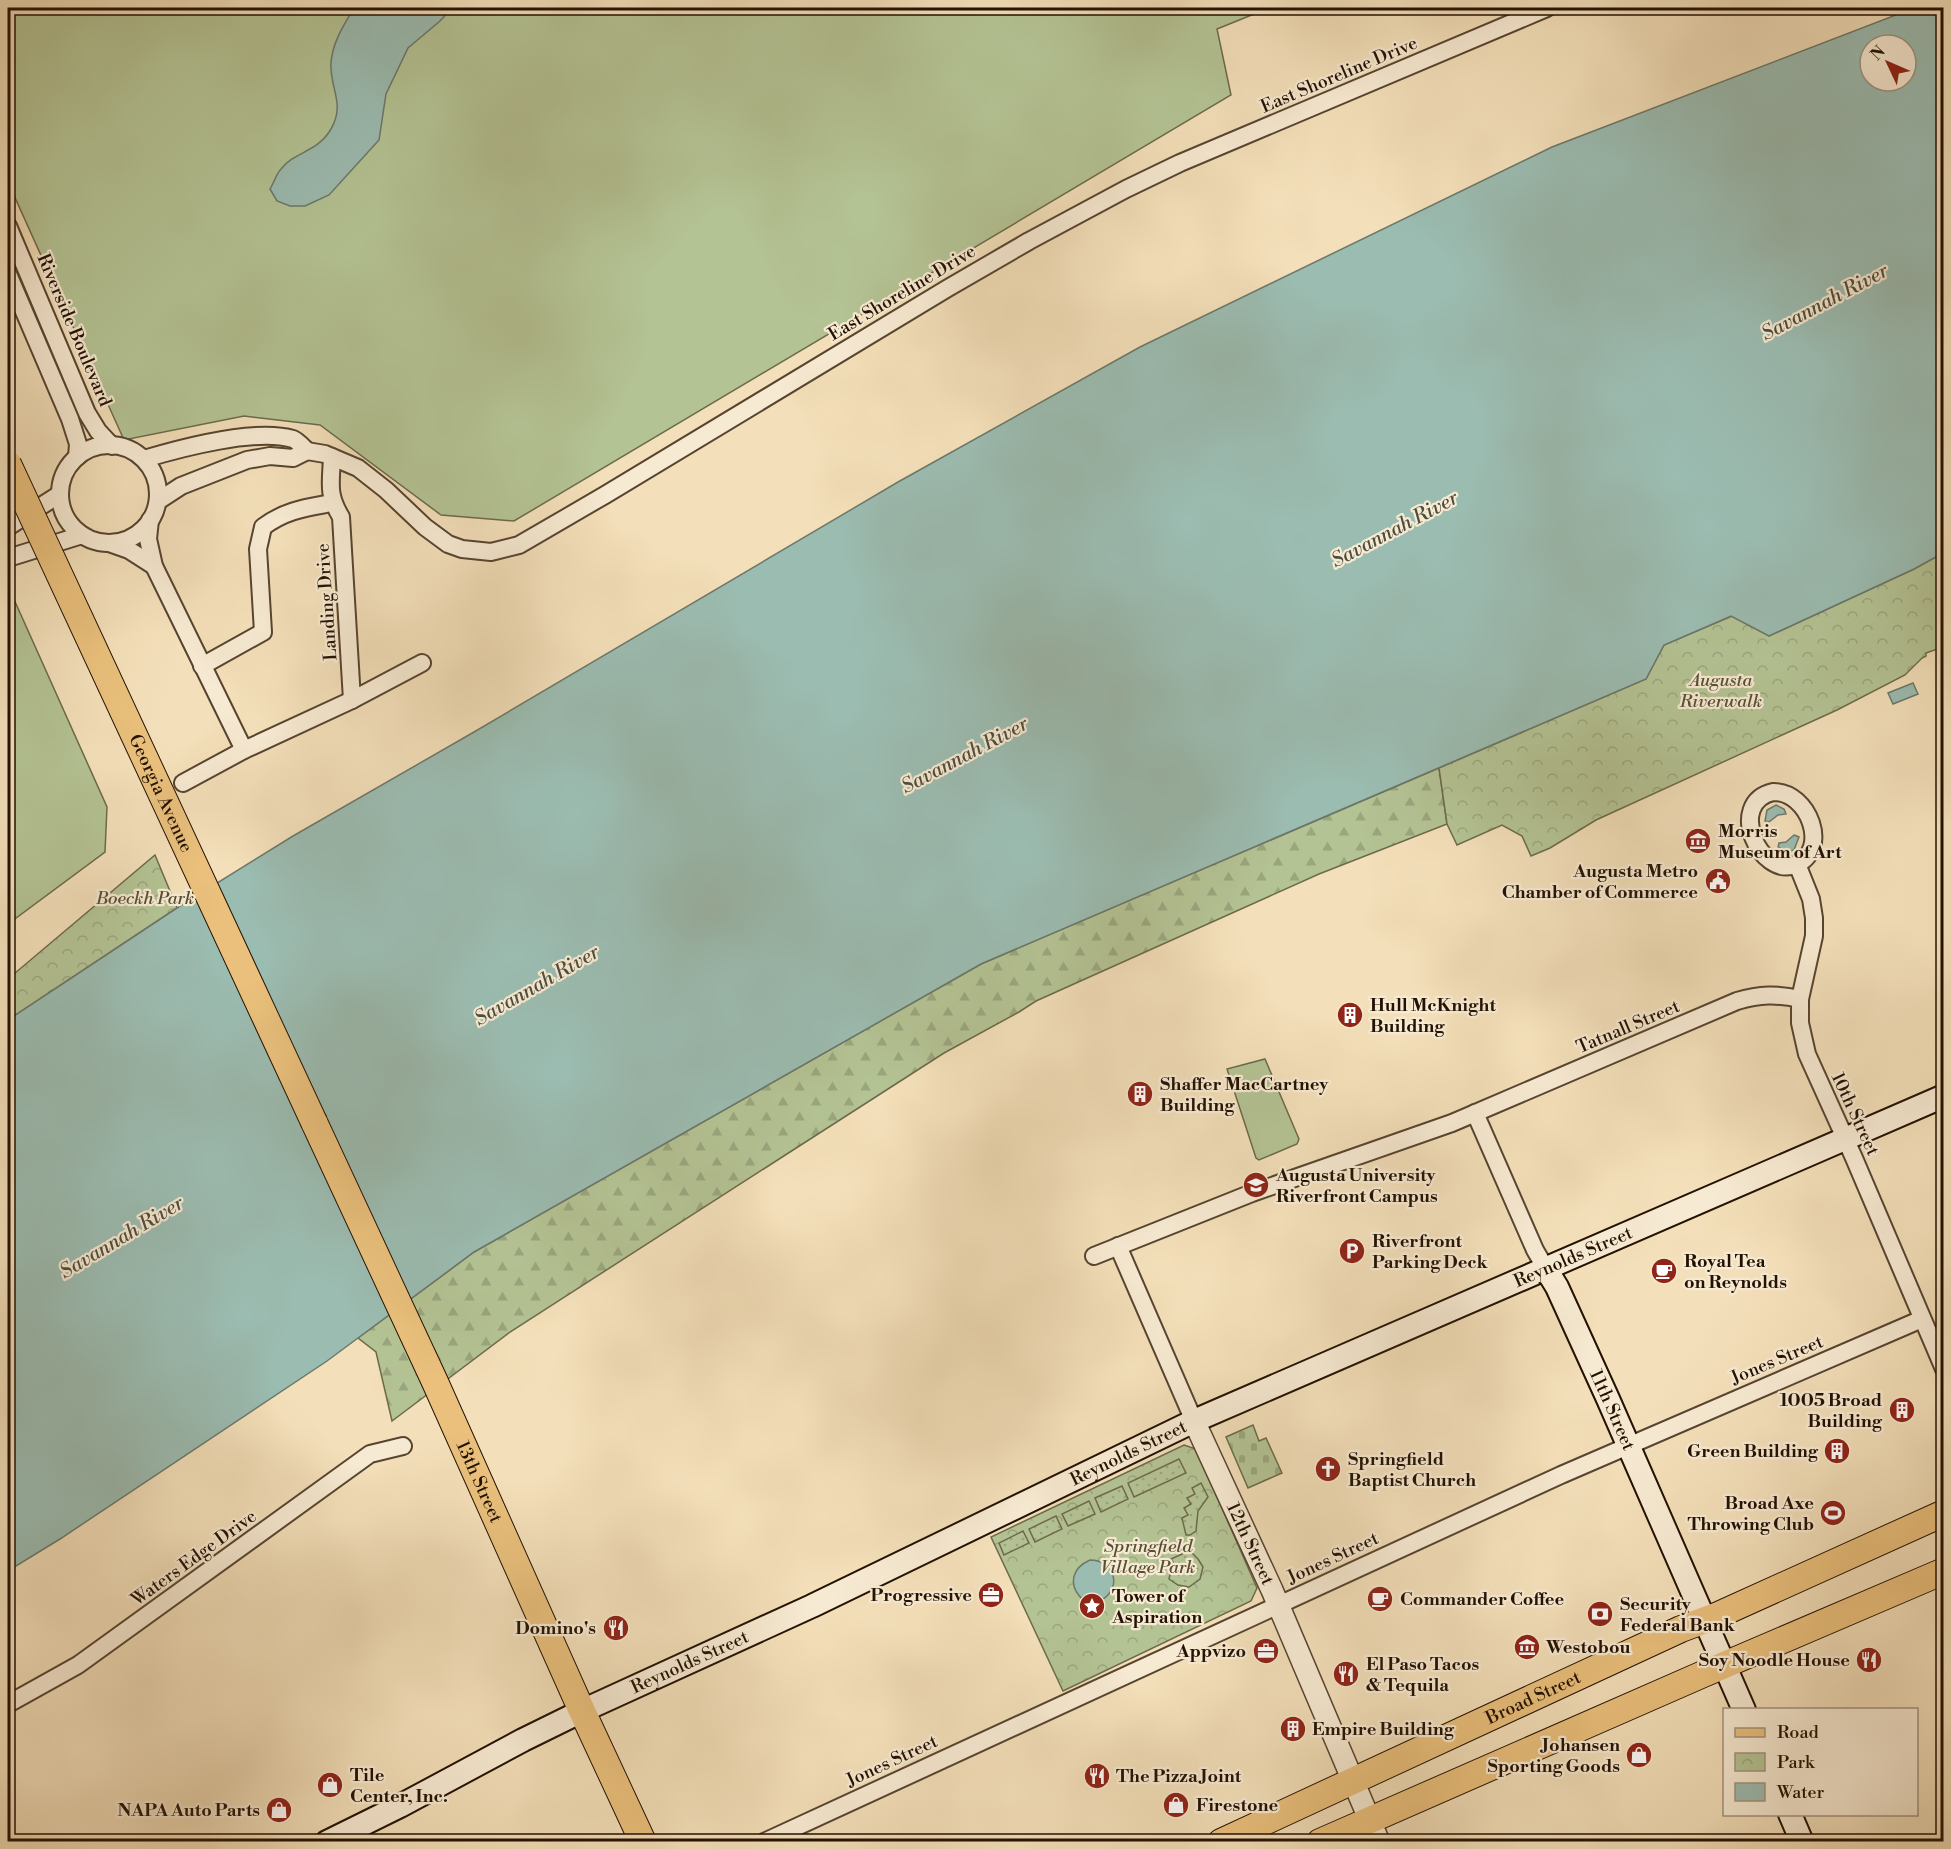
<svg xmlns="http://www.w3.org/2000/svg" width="1951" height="1849" font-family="'Libre Bodoni',serif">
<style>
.grass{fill:#b4c394;stroke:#6c6a4b;stroke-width:1.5}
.forest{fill:url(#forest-firs);stroke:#6c6a4b;stroke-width:1.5}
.cemetery{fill:url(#cemetery-stones);stroke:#6c6a4b;stroke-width:1.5}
.park{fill:url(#park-crowns);stroke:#6c6a4b;stroke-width:1.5}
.garden{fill:url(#garden-dots);stroke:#6c6a4b;stroke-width:1.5}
.water{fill:#9bbcb1;stroke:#6b786b;stroke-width:1.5;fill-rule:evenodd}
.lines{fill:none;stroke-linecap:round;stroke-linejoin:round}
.minor-casing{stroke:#574430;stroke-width:20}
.tertiary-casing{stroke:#574430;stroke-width:24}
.secondary-casing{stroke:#231102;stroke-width:26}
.primary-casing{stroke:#231102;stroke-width:28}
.minor{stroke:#f7ead2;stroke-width:16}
.tertiary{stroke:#f7ead2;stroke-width:21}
.secondary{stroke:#f7ead2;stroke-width:22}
.primary{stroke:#eac07c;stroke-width:26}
.primary-bridge-casing{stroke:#231102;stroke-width:28;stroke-linecap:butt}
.primary-bridge{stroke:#eac07c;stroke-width:26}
.labels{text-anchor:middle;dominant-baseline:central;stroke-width:4.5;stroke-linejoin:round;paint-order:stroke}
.street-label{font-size:18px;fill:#231102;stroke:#f7ead2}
.park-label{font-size:18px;font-style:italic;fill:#564f35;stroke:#f7ead2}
.poi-label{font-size:18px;font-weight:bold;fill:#231102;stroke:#f7ead2;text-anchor:start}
.water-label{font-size:20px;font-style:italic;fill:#4d4d3f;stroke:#f7ead2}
</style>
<defs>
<pattern id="forest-firs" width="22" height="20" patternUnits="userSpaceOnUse" patternTransform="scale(1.5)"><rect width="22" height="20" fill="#b4c394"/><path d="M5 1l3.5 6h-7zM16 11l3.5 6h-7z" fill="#9aa67e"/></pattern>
<pattern id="cemetery-stones" width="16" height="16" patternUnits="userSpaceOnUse" patternTransform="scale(1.5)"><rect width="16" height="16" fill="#b4c394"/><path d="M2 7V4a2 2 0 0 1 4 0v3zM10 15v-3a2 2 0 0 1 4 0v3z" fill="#9aa67e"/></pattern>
<pattern id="park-crowns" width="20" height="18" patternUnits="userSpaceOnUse" patternTransform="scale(1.5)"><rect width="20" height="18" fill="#b4c394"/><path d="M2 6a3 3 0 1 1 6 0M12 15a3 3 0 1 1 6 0" fill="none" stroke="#9aa67e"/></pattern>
<pattern id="garden-dots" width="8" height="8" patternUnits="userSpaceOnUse" patternTransform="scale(1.5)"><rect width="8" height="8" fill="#b4c394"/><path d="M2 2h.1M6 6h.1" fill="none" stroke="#9aa67e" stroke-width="1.8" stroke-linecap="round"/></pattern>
</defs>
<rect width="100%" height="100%" fill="#f3dfb9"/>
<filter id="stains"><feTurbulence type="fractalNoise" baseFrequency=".00333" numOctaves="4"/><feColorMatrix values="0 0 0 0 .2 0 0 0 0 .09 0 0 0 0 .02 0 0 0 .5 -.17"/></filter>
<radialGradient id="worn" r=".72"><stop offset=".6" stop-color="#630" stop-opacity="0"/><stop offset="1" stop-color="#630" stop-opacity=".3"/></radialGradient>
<!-- grass -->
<g class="grass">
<path d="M8,8H1269L1217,29L1231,95L514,521L441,515L320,425L244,416L124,440L8,182Z"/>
<path d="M8,586L107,807L105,852L8,924Z"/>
<path d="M1265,1059L1299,1139L1297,1144L1259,1160L1256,1158L1227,1069Z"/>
</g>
<!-- forest -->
<path class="forest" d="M1439,768L1447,824L1319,874L1036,1001L1019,1012L944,1053L510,1332L392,1421L376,1352L358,1338L474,1252L981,964Z"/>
<!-- cemetery -->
<path class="cemetery" d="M1253,1425L1259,1441L1266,1438L1282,1473L1248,1488L1226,1437Z"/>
<!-- park -->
<g class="park">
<path d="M1943,553V647L1926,653V656L1922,658L1905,675L1837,710L1596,820L1550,848L1531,856L1522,836L1502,825L1457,845L1447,824L1439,768L1646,679L1664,645L1732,616L1769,636L1914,569Z"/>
<path d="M155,855L177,908L8,1020V979Z"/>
<path d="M1184,1445L1196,1449L1257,1588L1251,1601L1063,1691L991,1537Z"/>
</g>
<!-- garden -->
<g class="garden">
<path d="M1179,1459L1186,1473L1134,1497L1128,1483Z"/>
<path d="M1201,1483L1208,1497L1198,1511L1196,1531L1190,1535H1186L1182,1518L1188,1515L1184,1508L1191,1504L1187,1498L1195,1494L1192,1488Z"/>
<path d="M1122,1486L1128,1499L1101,1512L1095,1498Z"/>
<path d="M1089,1501L1095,1514L1068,1526L1062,1514Z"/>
<path d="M1056,1516L1062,1529L1035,1542L1029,1529Z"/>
<path d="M1023,1531L1029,1543L1004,1555L999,1543Z"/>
<path d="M1186,1547L1198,1559L1203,1567L1200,1579L1189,1587L1178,1585L1169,1579L1173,1562L1171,1559L1182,1554L1180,1549Z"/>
</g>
<!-- water -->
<g class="water">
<path d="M354,8H452L440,21L408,48L386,94L379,140L329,195L305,206H290L277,201L270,189C274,183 276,174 281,169C295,151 317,153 331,129C346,103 329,88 331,62C333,41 344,25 354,8Z"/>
<path d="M562,8H605C590,15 577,15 562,8Z"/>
<path d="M1914,8H1943V553L1914,569L1769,636L1731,616L1664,645L1646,679L981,964L474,1252L327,1361L60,1539L8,1571V1020L177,908L293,836L474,732L898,482L1140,347L1552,147ZM1870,45H1906V81H1870Z"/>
<path d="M1913,683L1918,694L1893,704L1888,693Z"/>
<path d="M1776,805L1784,809L1786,814L1778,815L1769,822L1765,821L1767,810Z"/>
<path d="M1794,835L1799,837L1794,850L1788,852L1778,847L1779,843L1786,842Z"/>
<path d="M1090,1560C1113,1560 1123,1586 1103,1599C1096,1593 1089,1593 1081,1598C1068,1584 1072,1568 1090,1560Z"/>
</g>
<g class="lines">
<!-- minor casing -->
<g class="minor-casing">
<g id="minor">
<path d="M8,226L87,413L98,431L112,446"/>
<path d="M8,274L70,419L78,444L77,457"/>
<circle cx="109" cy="494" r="49"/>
<path d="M307,451L325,454L358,468L386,490L425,527L448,544L462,549L491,552L519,545L605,495L948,288L1029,241L1126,189L1180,163L1547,8"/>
<path d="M332,457C331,483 327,494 341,517L352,700"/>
<path d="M144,459C181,448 256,428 293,439C298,441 303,447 307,451"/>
<path d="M158,501L181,486L247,460L270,456L293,458L307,451"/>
<path d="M150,520L148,539L154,566L244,750L352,700L422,663"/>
<path d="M8,527L60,494"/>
<path d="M109,543L129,550L154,566"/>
<path d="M8,558L82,535"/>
<path d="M202,666L263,632L258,549L263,527C286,510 305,508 332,503"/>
<path d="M183,783L244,750"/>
<path d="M1773,792C1809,791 1831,851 1795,865C1760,878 1726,803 1773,792Z"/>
<path d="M1797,864L1811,899L1814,918V936L1800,999V1023L1807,1054L1854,1158L1944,1369"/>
<path d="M1475,1113L1535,1250L1546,1269"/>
<path d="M1118,1246L1194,1421"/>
<path d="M1094,1256L1252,1193L1452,1123L1737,1001C1760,994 1777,994 1800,999"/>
<path d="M8,1704L78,1665L370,1454L403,1446"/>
<path d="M764,1842L1561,1475L1922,1319"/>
</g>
</g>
<!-- tertiary casing -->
<g class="tertiary-casing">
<g id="tertiary">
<path id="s1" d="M1194,1421L1272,1590L1379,1842"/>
</g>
</g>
<!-- secondary casing -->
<g class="secondary-casing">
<g id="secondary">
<path id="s2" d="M1546,1269L1557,1287L1608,1399L1744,1710"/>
<path d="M1790,1814L1802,1842"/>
<path id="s3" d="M327,1842L400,1806L523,1740L582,1711L812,1606L1194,1421L1944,1096"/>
</g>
</g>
<!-- primary casing -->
<g class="primary-casing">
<g id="primary">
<path id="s4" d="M314,1122L435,1382L582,1711L643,1842"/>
<path id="s5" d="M1221,1842L1681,1629L1716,1616L1944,1513"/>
<path d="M1320,1842L1701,1675L1944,1571"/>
</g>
</g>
<!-- minor -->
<use href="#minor" class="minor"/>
<!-- tertiary -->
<use href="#tertiary" class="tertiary"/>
<!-- secondary -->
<use href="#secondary" class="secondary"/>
<!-- primary -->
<use href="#primary" class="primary"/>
<!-- primary-bridge casing -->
<g class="primary-bridge-casing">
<g id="primary-bridge">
<path id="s6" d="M8,464L314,1122"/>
</g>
</g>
<!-- primary-bridge -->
<use href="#primary-bridge" class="primary-bridge"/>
</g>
<!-- icons -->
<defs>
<g id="museum-disc" transform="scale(1.35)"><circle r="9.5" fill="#8f2418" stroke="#f7ead2"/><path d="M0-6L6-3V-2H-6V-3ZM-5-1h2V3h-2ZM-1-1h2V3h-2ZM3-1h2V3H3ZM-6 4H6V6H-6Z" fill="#fff"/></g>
<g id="civic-disc" transform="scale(1.35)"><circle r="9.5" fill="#8f2418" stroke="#f7ead2"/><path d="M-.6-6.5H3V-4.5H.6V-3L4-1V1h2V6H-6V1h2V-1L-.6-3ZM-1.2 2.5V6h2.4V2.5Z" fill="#fff"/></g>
<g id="building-disc" transform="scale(1.35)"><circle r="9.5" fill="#8f2418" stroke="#f7ead2"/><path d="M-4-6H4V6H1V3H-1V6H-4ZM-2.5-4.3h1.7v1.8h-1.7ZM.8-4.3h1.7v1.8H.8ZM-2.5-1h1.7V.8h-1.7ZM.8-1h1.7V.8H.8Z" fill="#fff"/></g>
<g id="university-disc" transform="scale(1.35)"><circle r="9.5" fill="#8f2418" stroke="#f7ead2"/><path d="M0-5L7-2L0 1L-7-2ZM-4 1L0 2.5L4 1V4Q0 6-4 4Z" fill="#fff"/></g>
<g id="parking-disc" transform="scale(1.35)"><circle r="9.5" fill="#8f2418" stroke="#f7ead2"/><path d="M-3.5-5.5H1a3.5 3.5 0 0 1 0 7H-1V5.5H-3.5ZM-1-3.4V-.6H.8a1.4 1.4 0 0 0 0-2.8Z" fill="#fff"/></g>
<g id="cafe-disc" transform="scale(1.35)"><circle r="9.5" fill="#8f2418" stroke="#f7ead2"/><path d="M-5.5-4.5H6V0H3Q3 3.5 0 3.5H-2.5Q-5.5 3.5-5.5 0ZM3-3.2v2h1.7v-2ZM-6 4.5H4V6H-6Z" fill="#fff"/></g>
<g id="church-disc" transform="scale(1.35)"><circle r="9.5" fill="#8f2418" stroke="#f7ead2"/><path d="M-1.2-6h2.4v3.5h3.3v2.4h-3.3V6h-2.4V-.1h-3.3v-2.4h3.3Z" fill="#fff"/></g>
<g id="stadium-disc" transform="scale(1.35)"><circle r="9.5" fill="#8f2418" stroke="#f7ead2"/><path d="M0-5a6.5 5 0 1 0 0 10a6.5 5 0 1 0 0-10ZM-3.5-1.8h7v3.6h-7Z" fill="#fff"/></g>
<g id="office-disc" transform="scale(1.35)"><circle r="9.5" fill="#8f2418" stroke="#f7ead2"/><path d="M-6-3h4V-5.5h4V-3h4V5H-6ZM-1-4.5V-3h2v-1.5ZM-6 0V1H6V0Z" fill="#fff"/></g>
<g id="sight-disc" transform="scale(1.35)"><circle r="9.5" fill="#8f2418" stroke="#f7ead2"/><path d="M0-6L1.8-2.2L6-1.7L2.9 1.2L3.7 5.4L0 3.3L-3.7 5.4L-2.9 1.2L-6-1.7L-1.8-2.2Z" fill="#fff"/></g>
<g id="bank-disc" transform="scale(1.35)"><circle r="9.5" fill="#8f2418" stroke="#f7ead2"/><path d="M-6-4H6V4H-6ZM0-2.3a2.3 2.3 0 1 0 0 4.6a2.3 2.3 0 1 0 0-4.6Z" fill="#fff"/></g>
<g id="restaurant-disc" transform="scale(1.35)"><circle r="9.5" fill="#8f2418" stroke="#f7ead2"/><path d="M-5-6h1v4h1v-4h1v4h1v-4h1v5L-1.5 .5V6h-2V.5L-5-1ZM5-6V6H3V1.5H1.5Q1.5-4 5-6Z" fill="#fff"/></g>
<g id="shop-disc" transform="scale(1.35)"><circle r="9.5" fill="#8f2418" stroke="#f7ead2"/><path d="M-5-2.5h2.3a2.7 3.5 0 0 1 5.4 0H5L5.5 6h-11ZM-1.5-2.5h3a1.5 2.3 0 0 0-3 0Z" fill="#fff"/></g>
</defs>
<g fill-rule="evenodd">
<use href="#museum-disc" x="1698" y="841"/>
<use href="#civic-disc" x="1718" y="881"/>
<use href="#building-disc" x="1350" y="1015"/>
<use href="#building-disc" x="1140" y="1094"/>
<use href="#university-disc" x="1256" y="1185"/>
<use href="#parking-disc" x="1352" y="1251"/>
<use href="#cafe-disc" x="1664" y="1271"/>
<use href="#building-disc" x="1902" y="1410"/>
<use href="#building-disc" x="1837" y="1451"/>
<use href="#church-disc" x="1328" y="1469"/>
<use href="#stadium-disc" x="1833" y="1513"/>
<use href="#office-disc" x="991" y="1595"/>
<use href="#cafe-disc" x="1380" y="1599"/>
<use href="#sight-disc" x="1092" y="1606"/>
<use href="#bank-disc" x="1600" y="1614"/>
<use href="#restaurant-disc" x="616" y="1628"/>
<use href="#museum-disc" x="1527" y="1647"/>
<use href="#office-disc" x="1266" y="1651"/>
<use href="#restaurant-disc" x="1869" y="1660"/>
<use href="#restaurant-disc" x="1346" y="1674"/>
<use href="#building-disc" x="1293" y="1729"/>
<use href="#shop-disc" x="1639" y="1755"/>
<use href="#restaurant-disc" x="1097" y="1776"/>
<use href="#shop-disc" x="330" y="1785"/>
<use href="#shop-disc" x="1176" y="1805"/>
<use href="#shop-disc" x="279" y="1810"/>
</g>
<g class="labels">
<!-- street labels -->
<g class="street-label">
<text transform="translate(1339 75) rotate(-23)">East Shoreline Drive</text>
<text transform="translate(902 293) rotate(-31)">East Shoreline Drive</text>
<text transform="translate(74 330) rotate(67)">Riverside Boulevard</text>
<text transform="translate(327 602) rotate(-94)">Landing Drive</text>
<text stroke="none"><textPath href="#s6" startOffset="363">Georgia Avenue</textPath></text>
<text transform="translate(1628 1027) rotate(-23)">Tatnall Street</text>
<text transform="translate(1855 1114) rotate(65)">10th Street</text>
<text stroke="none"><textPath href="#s3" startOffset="1377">Reynolds Street</textPath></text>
<text transform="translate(1777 1360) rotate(-23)">Jones Street</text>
<text stroke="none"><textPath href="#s2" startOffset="156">11th Street</textPath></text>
<text stroke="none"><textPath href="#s3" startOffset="891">Reynolds Street</textPath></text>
<text stroke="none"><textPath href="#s4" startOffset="396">13th Street</textPath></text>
<text stroke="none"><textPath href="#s1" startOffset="135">12th Street</textPath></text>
<text transform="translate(194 1558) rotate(-36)">Waters Edge Drive</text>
<text transform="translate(1333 1558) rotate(-25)">Jones Street</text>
<text stroke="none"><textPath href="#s3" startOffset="405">Reynolds Street</textPath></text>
<text stroke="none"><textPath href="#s5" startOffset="344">Broad Street</textPath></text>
<text transform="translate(892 1761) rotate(-25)">Jones Street</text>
</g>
<!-- park labels -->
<g class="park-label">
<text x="1721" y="680">Augusta<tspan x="1721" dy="21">Riverwalk</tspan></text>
<text x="145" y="898">Boeckh Park</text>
<text x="1148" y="1546">Springfield<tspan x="1148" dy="21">Village Park</tspan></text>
</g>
<!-- poi labels -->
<g class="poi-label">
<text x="1718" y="831">Morris<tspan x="1718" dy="21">Museum of Art</tspan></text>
<text x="1698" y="871" text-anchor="end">Augusta Metro<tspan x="1698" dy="21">Chamber of Commerce</tspan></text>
<text x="1370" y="1005">Hull McKnight<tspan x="1370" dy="21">Building</tspan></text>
<text x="1160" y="1084">Shaffer MacCartney<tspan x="1160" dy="21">Building</tspan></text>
<text x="1276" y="1175">Augusta University<tspan x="1276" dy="21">Riverfront Campus</tspan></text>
<text x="1372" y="1241">Riverfront<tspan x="1372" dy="21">Parking Deck</tspan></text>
<text x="1684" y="1261">Royal Tea<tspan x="1684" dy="21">on Reynolds</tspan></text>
<text x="1882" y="1400" text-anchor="end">1005 Broad<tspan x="1882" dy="21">Building</tspan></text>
<text x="1818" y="1451" text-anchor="end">Green Building</text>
<text x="1348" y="1459">Springfield<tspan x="1348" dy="21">Baptist Church</tspan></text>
<text x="1814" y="1503" text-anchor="end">Broad Axe<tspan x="1814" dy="21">Throwing Club</tspan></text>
<text x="972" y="1595" text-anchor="end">Progressive</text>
<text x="1112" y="1596">Tower of<tspan x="1112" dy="21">Aspiration</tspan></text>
<text x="1400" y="1599">Commander Coffee</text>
<text x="1620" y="1604">Security<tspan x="1620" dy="21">Federal Bank</tspan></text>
<text x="596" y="1628" text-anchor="end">Domino's</text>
<text x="1546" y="1647">Westobou</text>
<text x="1246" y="1651" text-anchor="end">Appvizo</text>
<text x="1850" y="1660" text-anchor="end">Soy Noodle House</text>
<text x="1366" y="1664">El Paso Tacos<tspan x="1366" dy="21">&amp; Tequila</tspan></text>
<text x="1312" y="1729">Empire Building</text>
<text x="1620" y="1745" text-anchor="end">Johansen<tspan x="1620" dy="21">Sporting Goods</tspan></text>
<text x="350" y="1775">Tile<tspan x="350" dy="21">Center, Inc.</tspan></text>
<text x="1116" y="1776">The Pizza Joint</text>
<text x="1196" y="1805">Firestone</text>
<text x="260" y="1810" text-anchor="end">NAPA Auto Parts</text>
</g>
<!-- water labels -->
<g class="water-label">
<text transform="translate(1825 303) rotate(-28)">Savannah River</text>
<text transform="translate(1395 530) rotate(-28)">Savannah River</text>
<text transform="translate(965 756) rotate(-28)">Savannah River</text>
<text transform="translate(537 986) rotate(-30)">Savannah River</text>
<text transform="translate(122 1238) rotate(-31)">Savannah River</text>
</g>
</g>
<!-- margin -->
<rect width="1951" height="1849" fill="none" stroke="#f3dfb9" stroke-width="30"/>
<rect x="9" y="9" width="1933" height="1831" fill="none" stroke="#231102" stroke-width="3"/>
<rect x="15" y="15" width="1921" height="1819" fill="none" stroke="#231102" stroke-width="1.5"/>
<!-- legend -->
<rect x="1723" y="1708" width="195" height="108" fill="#f7ead2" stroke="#a2937f" stroke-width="1.5"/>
<rect x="1735" y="1728" width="30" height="9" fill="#eac07c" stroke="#a2937f" stroke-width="1.5"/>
<text x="1777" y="1738" font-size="18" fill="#231102">Road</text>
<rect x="1735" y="1753" width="30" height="18" fill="url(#park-crowns)" stroke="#a2937f" stroke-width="1.5"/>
<text x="1777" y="1768" font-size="18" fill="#231102">Park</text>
<rect x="1735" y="1783" width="30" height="18" fill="#9bbcb1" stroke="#a2937f" stroke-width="1.5"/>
<text x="1777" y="1798" font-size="18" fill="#231102">Water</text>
<!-- north arrow -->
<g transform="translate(1888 63) rotate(314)"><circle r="28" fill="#f7ead2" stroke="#a2937f" stroke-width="1.5"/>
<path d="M0-4.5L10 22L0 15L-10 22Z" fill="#8f2418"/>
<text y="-9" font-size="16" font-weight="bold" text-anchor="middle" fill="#231102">N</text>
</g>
<rect width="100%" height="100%" filter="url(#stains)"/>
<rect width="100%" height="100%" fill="url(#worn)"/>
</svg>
